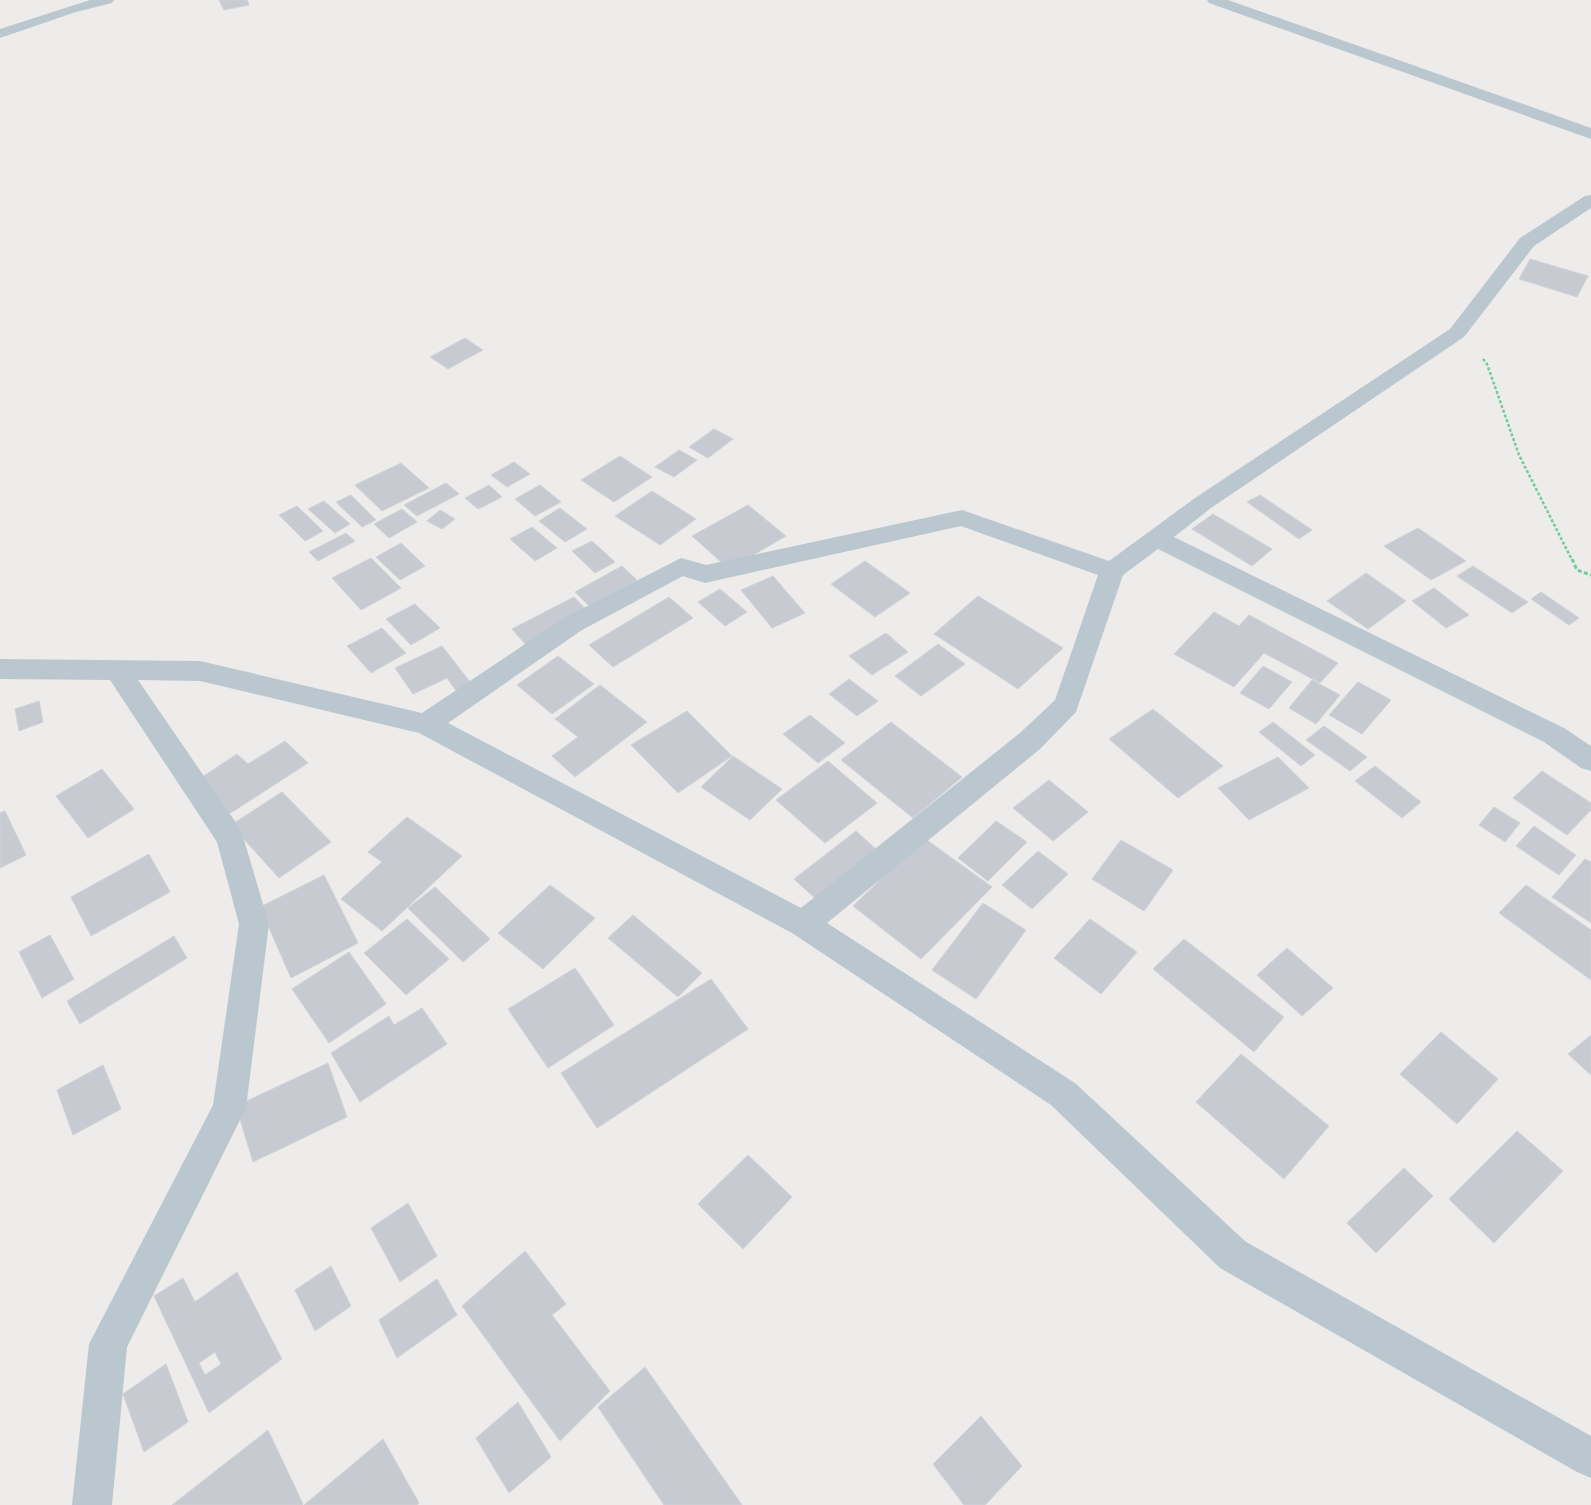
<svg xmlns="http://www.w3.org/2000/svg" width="1591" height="1505" font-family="Barlow,sans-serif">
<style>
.building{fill:#c7cad1;stroke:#cfd2d7;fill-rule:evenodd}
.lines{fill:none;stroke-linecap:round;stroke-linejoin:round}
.path-far1{stroke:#6dce98;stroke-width:2.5;stroke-dasharray:3 2;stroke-linecap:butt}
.path{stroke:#6dce98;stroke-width:3;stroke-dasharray:4 2.5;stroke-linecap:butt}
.minor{fill:#bbc7cf;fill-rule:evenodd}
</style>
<rect width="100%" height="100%" fill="#eeebeb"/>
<!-- building -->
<g class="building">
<path d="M219,0H247L249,5L224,10Z"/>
<path d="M1530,259L1588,276L1577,297L1519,279Z"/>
<path d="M465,338L483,350L448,369L430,357Z"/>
<path d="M714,429L733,439L708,458L689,447Z"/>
<path d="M679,450L697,460L674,477L655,467Z"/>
<path d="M620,456L652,477L614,502L581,480Z"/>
<path d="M514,462L530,474L507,487L491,475Z"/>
<path d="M401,463L429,488L382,511L355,485Z"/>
<path d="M446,483L459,494L417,516L404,505Z"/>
<path d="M489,485L502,497L478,509L465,498Z"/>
<path d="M540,485L561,502L535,516L515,499Z"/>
<path d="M652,491L696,519L660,545L615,516Z"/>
<path d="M351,495L376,520L362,527L336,502Z"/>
<path d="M1260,495L1312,530L1299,539L1247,502Z"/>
<path d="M324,501L350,524L335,533L308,509Z"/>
<path d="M748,505L786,536L729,569L692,536Z"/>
<path d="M297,506L323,531L305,541L279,515Z"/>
<path d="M560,508L587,529L565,542L539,521Z"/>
<path d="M402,509L417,522L389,538L374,524Z"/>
<path d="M440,510L455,519L442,529L427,521Z"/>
<path d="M1213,514L1272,549L1252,566L1192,529Z"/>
<path d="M532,527L557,548L535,561L510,539Z"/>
<path d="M1418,528L1466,561L1431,580L1384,546Z"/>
<path d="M346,533L355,541L318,561L309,552Z"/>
<path d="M592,541L615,562L595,573L572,551Z"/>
<path d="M401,543L425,566L400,580L376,557Z"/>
<path d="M371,558L401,588L361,610L332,578Z"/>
<path d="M865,561L910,593L875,617L831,584Z"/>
<path d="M622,566L637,580L590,607L575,592Z"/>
<path d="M1473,566L1528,602L1512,613L1457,576Z"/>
<path d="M1366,573L1406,601L1368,629L1327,601Z"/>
<path d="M773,576L805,613L772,628L741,590Z"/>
<path d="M1434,588L1469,615L1446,628L1412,601Z"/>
<path d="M720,589L747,612L725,626L698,602Z"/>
<path d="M1541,592L1579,618L1569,625L1531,599Z"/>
<path d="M978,596L1063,648L1018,689L934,634Z"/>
<path d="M574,597L589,613L526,645L512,629Z"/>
<path d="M669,597L693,618L613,667L589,645Z"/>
<path d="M415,604L440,628L411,645L386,619Z"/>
<path d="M1214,612L1239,626L1249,615L1338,663L1320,683L1264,653L1234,687L1174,654Z"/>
<path d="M382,628L406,653L371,673L347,646Z"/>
<path d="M886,633L908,652L872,675L849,656Z"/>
<path d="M938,644L965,664L921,696L895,676Z"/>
<path d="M442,646L474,687L459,695L447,678L413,694L395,668Z"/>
<path d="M558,656L594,684L552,714L517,685Z"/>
<path d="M1263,666L1292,682L1269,709L1240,693Z"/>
<path d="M849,679L878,701L857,716L829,694Z"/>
<path d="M1312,680L1340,695L1316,724L1289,708Z"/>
<path d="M1358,682L1391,700L1362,734L1329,715Z"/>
<path d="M600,685L647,722L575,777L552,756L578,737L555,719Z"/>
<path d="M39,701L43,722L19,731L15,709Z"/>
<path d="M1153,709L1223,766L1178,798L1109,739Z"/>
<path d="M687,711L732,756L678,793L631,745Z"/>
<path d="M810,715L845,743L818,763L783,734Z"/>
<path d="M891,722L962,777L913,818L841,760Z"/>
<path d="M1273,722L1315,755L1301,766L1259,732Z"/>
<path d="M1324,726L1367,757L1350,771L1306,740Z"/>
<path d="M285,741L308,763L223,818L193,783L237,754L248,764Z"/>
<path d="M733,756L782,789L750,820L701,787Z"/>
<path d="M1278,757L1309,788L1249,820L1218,788Z"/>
<path d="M828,761L877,803L825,843L776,800Z"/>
<path d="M1375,766L1421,802L1402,818L1355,781Z"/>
<path d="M102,769L134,809L88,838L56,796Z"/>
<path d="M1542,771L1591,803V810L1567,835L1513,798Z"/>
<path d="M1049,780L1088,812L1053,841L1013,808Z"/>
<path d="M282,792L331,842L279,878L231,825Z"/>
<path d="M1494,807L1520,823L1505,842L1479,825Z"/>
<path d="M5,811L26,855L0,868V813Z"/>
<path d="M407,817L462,856L382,931L341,899L382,862L368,852Z"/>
<path d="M996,821L1027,842L988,881L958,858Z"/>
<path d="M1534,826L1576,855L1559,875L1516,846Z"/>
<path d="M856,831L878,851L817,900L794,879Z"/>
<path d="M924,838L992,887L921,959L853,906Z"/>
<path d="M1121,840L1173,870L1144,911L1092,879Z"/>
<path d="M1038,851L1068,874L1032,909L1002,885Z"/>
<path d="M149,854L170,892L91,936L71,897Z"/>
<path d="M1585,859L1591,862V923L1552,897Z"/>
<path d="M324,875L358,943L291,978L260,907Z"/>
<path d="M550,885L595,918L543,969L498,933Z"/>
<path d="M1526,885L1591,930V980L1499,913Z"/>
<path d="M435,887L490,939L463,962L408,908Z"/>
<path d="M983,903L1026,930L976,999L932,970Z"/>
<path d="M633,915L702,973L678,997L608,938Z"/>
<path d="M407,919L449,959L406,995L364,953Z"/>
<path d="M1090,919L1137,952L1101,994L1054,958Z"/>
<path d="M50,935L74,979L42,998L19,952Z"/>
<path d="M174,936L187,958L80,1024L67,1001Z"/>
<path d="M1184,939L1284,1017L1254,1052L1153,969Z"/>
<path d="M1287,948L1333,988L1302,1016L1257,975Z"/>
<path d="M349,952L386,1004L329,1043L292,989Z"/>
<path d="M575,968L614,1025L548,1068L508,1009Z"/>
<path d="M711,979L748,1029L597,1128L561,1073Z"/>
<path d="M422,1008L447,1044L360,1102L331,1053L389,1016L394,1025Z"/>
<path d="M1441,1032L1498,1079L1457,1124L1400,1074Z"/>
<path d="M1591,1035V1075L1568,1054Z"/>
<path d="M1241,1054L1329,1126L1284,1179L1196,1102Z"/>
<path d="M328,1063L347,1117L253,1162L236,1106Z"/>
<path d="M103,1065L121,1109L73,1135L57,1090Z"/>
<path d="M1517,1131L1563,1171L1494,1243L1449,1199Z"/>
<path d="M748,1155L792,1197L743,1249L698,1204Z"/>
<path d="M1404,1168L1433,1196L1376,1253L1347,1223Z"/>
<path d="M408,1203L437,1256L400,1282L371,1228Z"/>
<path d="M525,1251L566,1304L552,1315L610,1391L560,1441L462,1306Z"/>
<path d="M331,1266L351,1306L315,1331L295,1290Z"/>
<path d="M237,1272L282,1359L209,1413L154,1296L183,1278L195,1302ZM215,1352L221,1364L205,1375L199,1363Z"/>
<path d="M437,1279L457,1315L397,1358L379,1320Z"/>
<path d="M166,1364L188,1422L144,1452L123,1394Z"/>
<path d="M645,1367L742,1505H664L598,1407Z"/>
<path d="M518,1402L551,1457L509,1493L476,1438Z"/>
<path d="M981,1416L1022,1466L985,1505H964L933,1464Z"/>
<path d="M268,1430L303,1504L302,1505H172Z"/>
<path d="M383,1439L419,1503L417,1505H304Z"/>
</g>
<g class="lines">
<!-- path-far1 -->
<path class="path-far1" d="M1483,359L1487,364L1519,455L1572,560"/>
<!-- path -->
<path class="path" d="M1572,559L1577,570L1591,575"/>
<!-- minor -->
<g class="minor">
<path d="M90,0H114L112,3L76,12L0,38V29Z"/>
<path d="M1207,0H1228L1591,128V139L1209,3Z"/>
<path d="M1591,195V208L1534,246L1464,337L1211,508L1174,537L1564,728L1591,746V771L1581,768L1544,742L1158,549L1123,575L1076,712L1040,749L827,923L1075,1083L1246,1242L1591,1436V1478L1577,1472L1220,1268L1051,1105L792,933L419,733L200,681L138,680L241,830L269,924L246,1108L127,1347L112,1505H72L89,1344L213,1105L239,924L217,842L110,680L0,679V659L200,661L422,713L564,618L681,558L706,565L962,510L1109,561L1195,498L1450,329L1520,238L1585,196ZM961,526L1098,575L1055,700L1020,733L801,908L448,723L582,630L683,576L705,583Z"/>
</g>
</g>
</svg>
